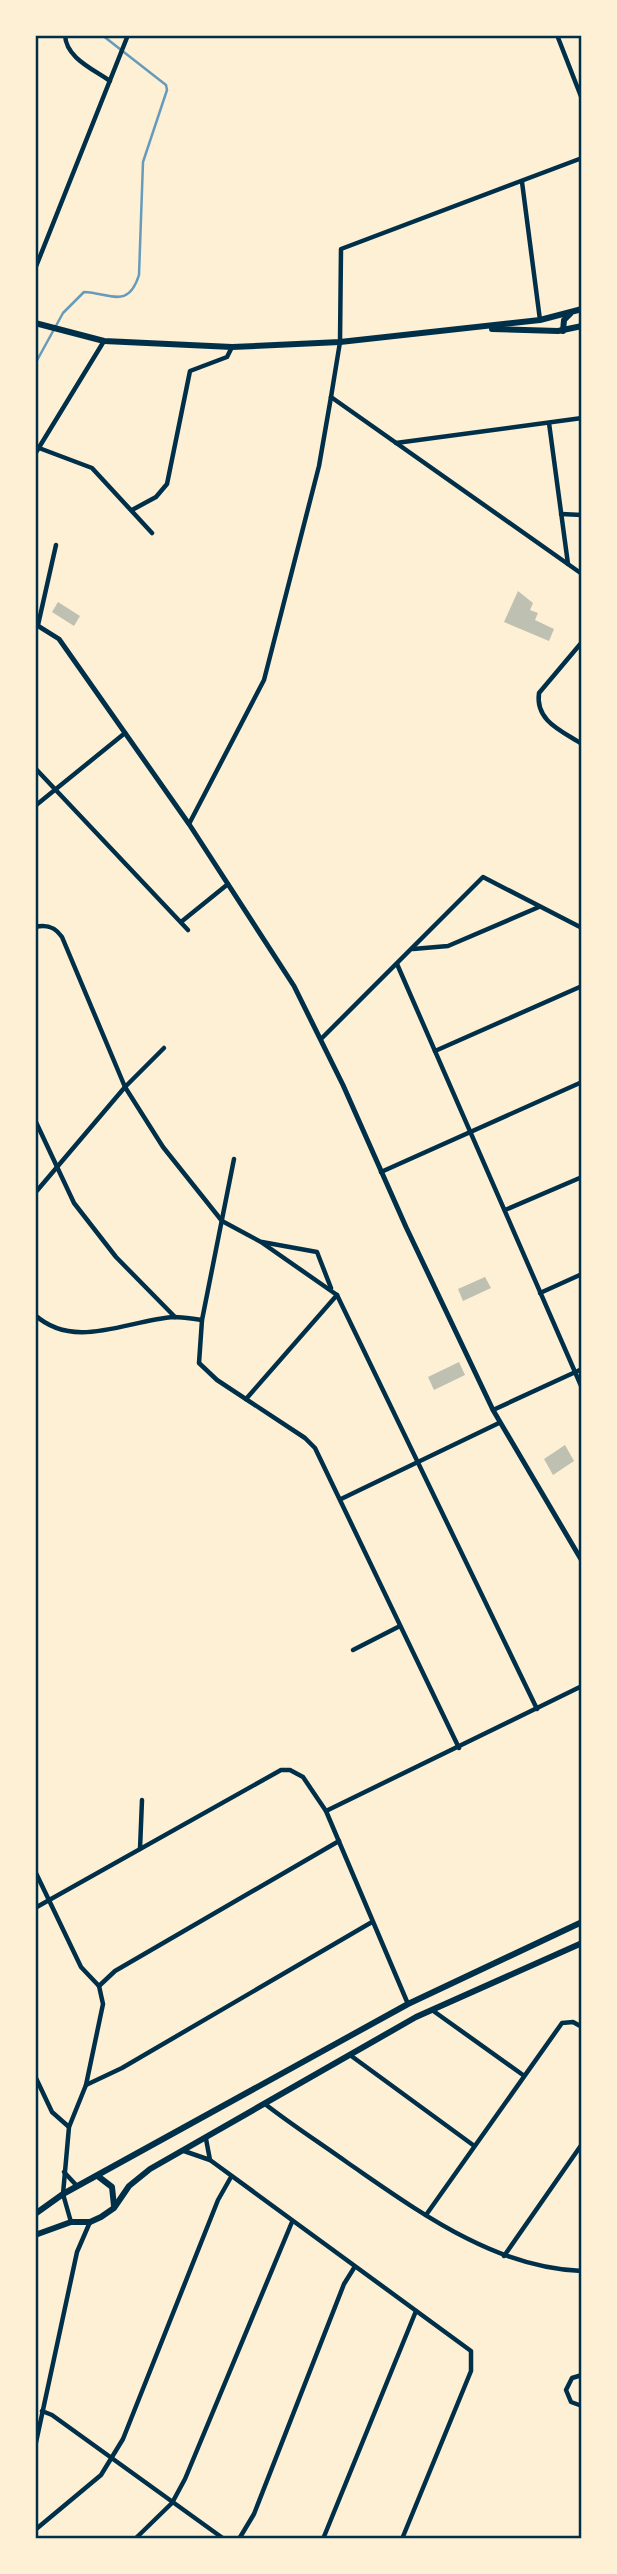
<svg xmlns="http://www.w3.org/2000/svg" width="617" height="2574" font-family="Manrope,sans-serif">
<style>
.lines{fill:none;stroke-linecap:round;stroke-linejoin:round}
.stream{stroke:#669bbc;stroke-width:2.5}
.building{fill:#bec0b2}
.minor{stroke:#003049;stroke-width:4.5}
.tertiary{stroke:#003049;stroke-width:5}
.secondary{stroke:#003049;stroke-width:6}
.neatline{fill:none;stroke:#003049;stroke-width:2.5}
</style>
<rect width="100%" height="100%" fill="#fdf0d5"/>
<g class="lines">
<!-- stream -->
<path class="stream" d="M35,364L63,313L84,292C110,293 128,310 139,275L143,162L167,90L166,85L102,35"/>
</g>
<!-- building -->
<g class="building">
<path d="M518,591L533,603L530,610L538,613L535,620L554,629L549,641L504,622Z"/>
<path d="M58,602L80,616L74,626L52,612Z"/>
<path d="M485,1277L491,1288L463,1301L458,1289Z"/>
<path d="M459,1362L465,1375L434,1390L428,1377Z"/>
<path d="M565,1445L574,1461L553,1475L544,1459Z"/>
</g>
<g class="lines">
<!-- minor -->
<g class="minor">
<path d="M65,35C66,58 93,69 110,81"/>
<path d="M557,35L582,99"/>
<path d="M522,182L540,320"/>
<path d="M35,269L128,35"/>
<path d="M331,397L582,574"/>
<path d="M549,423L568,564"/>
<path d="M396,443L582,418"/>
<path d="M39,448L92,468L152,533"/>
<path d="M35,454L104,341"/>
<path d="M132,510L156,497L167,484L190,371L227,357L232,347"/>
<path d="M561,514L582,515"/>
<path d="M38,625L56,545"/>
<path d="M582,642L539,693C535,721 562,731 582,744"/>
<path d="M35,768L188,930"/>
<path d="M35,806L125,733"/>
<path d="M189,824L264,680L319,466L331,397L340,342L341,249L582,158"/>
<path d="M181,922L228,884"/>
<path d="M35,927C47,924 55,927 62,937L125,1087L163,1147L222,1221L261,1242L337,1295L537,1709"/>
<path d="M413,949L448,946L539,907"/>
<path d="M397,964L582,1388"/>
<path d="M321,1039L483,877L582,928"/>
<path d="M435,1051L582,986"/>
<path d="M35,1120L74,1203L116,1257L175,1317"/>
<path d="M234,1159L202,1320L199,1363L217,1380L305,1438L315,1448L459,1748"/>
<path d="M381,1172L582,1082"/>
<path d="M35,1193L125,1087L164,1048"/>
<path d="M505,1210L582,1177"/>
<path d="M262,1242L317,1252L331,1288"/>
<path d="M540,1293L582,1274"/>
<path d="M35,1315C75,1351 128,1320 174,1317C183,1317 193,1319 202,1320"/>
<path d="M246,1399L337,1295"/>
<path d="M493,1410L582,1369"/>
<path d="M341,1499L499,1423"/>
<path d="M353,1650L400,1626"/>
<path d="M326,1811L582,1686"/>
<path d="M140,1849L142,1800"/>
<path d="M35,1871L81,1967L99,1986"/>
<path d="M35,1908L281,1770H290L303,1777L326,1811L408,2004"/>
<path d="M99,1986L115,1971L339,1841"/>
<path d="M432,2010L523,2075"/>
<path d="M350,2055L473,2145"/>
<path d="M35,2076L52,2112L69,2127"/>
<path d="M86,2085L122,2068L372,1922"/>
<path d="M265,2104C292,2125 320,2143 348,2163C418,2211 494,2268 582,2271"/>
<path d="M184,2151L210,2160L206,2139"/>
<path d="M210,2160L471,2351V2371L402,2539"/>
<path d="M64,2172L77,2186"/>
<path d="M426,2215L562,2023L573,2022L582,2027"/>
<path d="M71,2222L63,2194L69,2127L86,2085L103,2004L99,1986"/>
<path d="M504,2256L582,2144"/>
<path d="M582,2375L572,2378L566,2390L571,2402L582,2406"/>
<path d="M42,2411L52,2415L224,2539"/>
<path d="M35,2447L77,2252L90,2222"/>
<path d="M35,2530L101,2475L123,2439L218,2200L231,2177"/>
<path d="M135,2539L172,2503L185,2479L292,2222"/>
<path d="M239,2539L254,2514L344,2284L354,2268"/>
<path d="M323,2539L416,2311"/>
</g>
<!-- tertiary -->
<path class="tertiary" d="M35,624L59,639L189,824L294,986L343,1085L406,1227L493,1410L582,1561"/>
<!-- secondary -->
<g class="secondary">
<path d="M35,323L104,341L232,347L340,342L540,320L582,309"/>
<path d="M492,329L558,331L582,326"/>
<path d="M563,331L564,320L570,314"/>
<path d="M99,2177L112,2187L114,2206"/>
<path d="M35,2214L63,2194L408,2004L582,1922"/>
<path d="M35,2235L71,2222H90L101,2217L114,2208L129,2186L150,2169L416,2017L582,1943"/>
</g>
</g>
<!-- border -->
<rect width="617" height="2574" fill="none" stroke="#fdf0d5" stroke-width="74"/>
<rect x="37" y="37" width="543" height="2500" class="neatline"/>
</svg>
